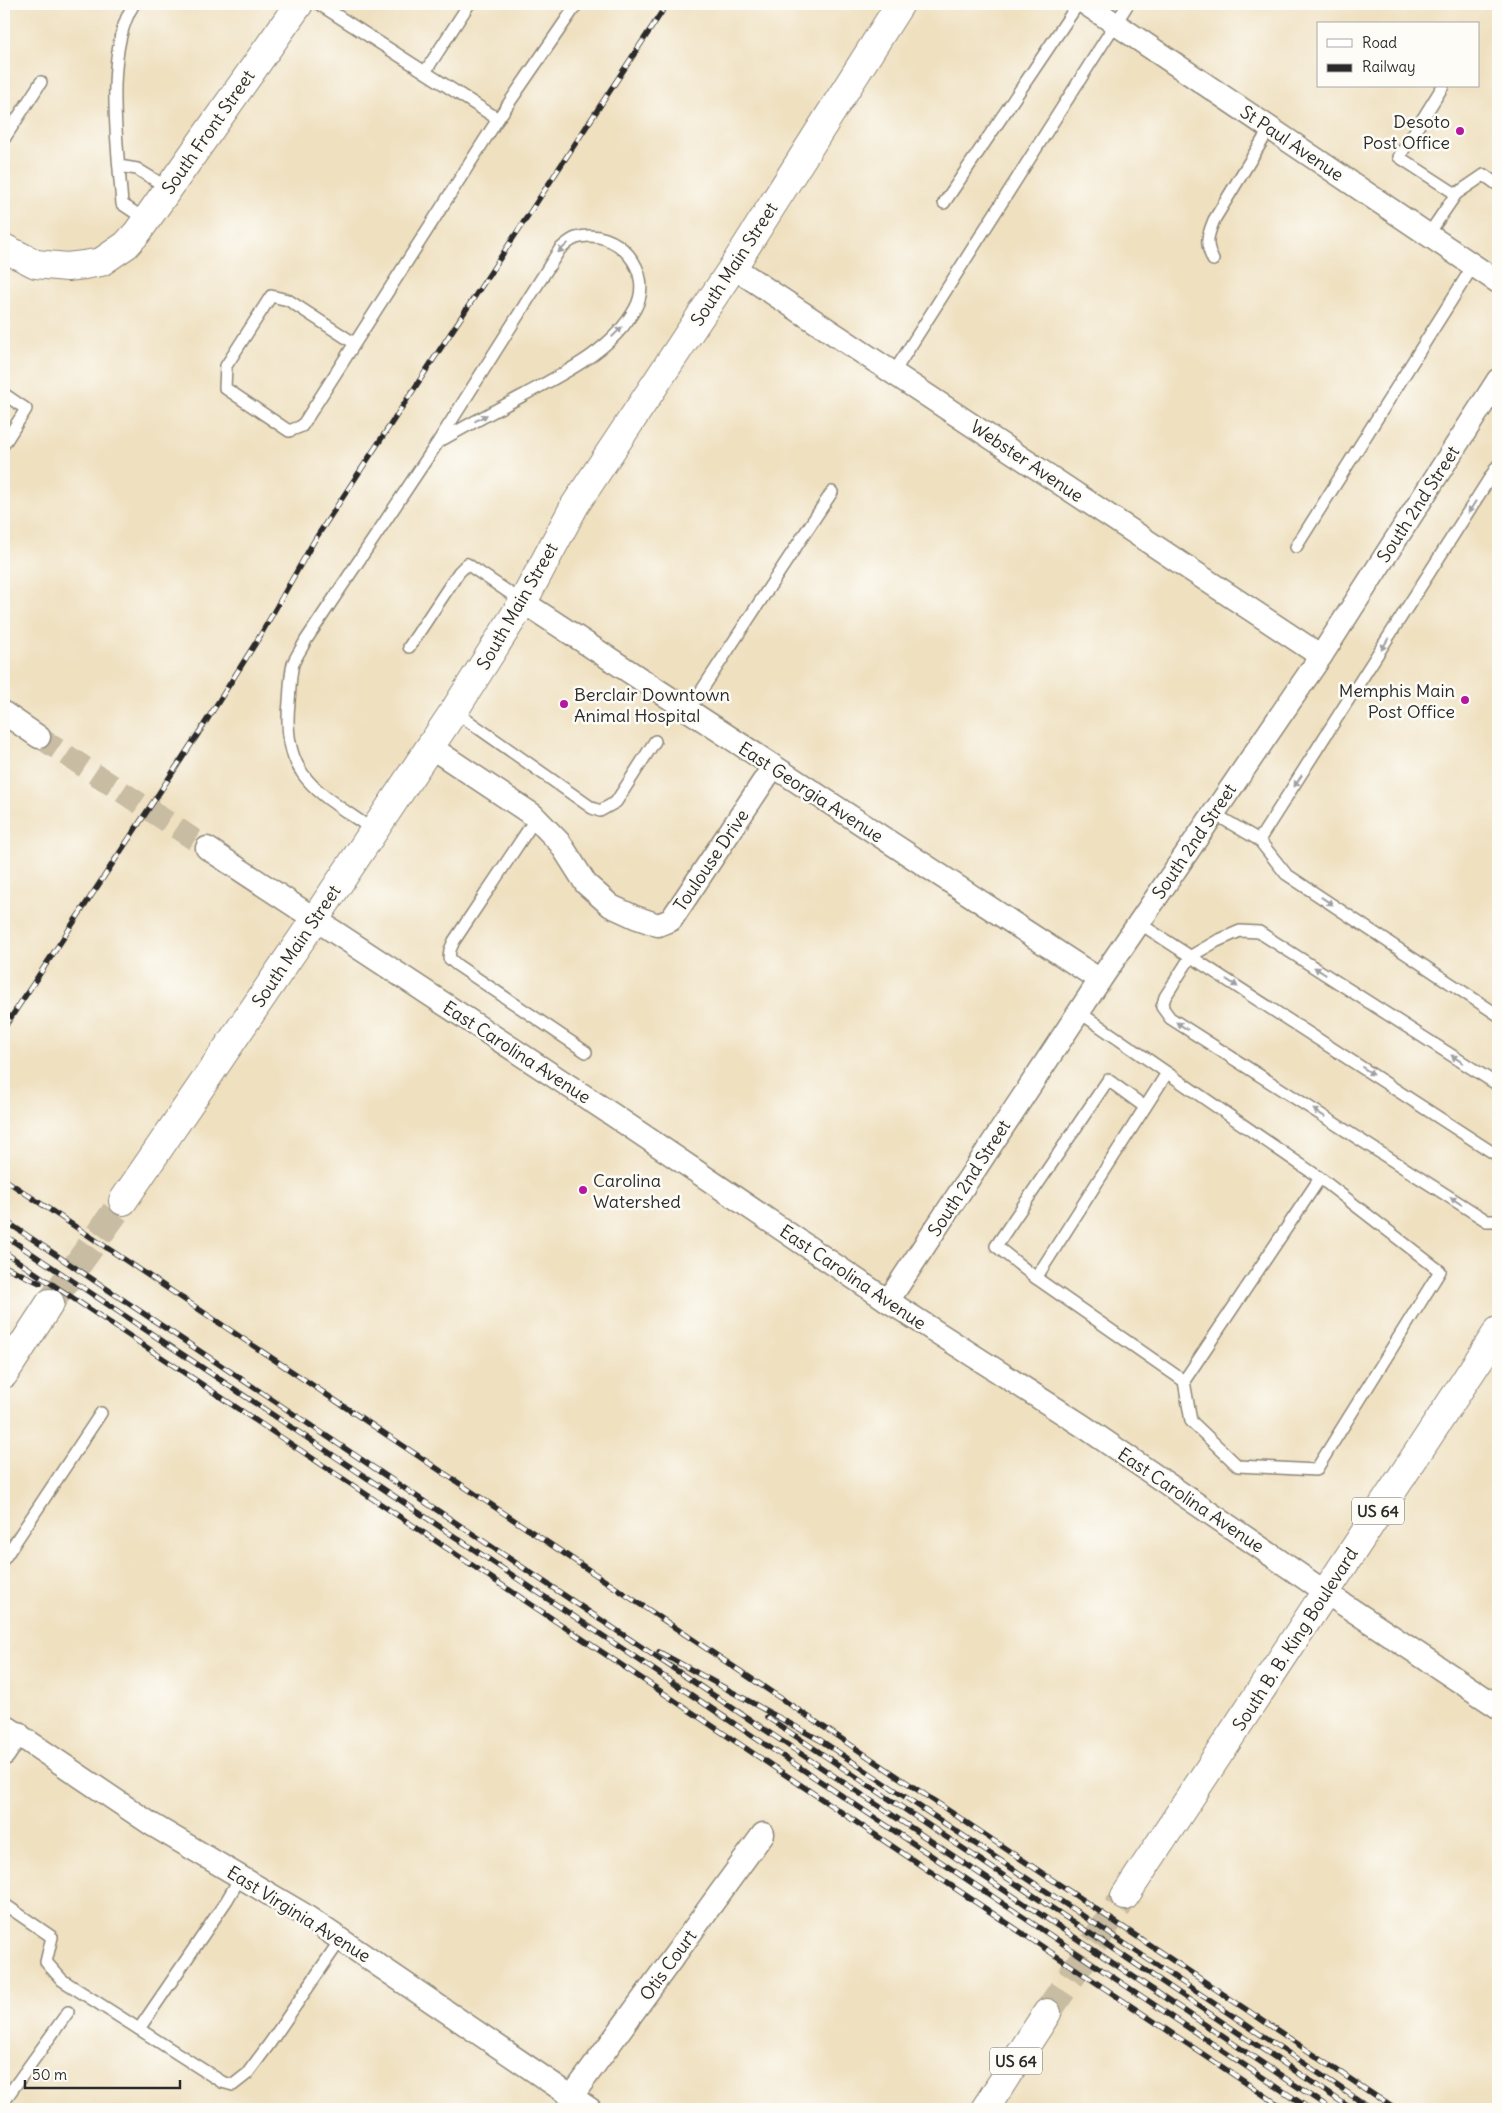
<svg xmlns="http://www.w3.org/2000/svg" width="1502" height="2113" font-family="Delius,sans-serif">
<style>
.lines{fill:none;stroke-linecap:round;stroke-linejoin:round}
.street-tunnel{stroke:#c8bca2;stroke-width:22;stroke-dasharray:22 11;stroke-linecap:butt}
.secondary-tunnel{stroke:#c8bca2;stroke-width:28;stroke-dasharray:28 14;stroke-linecap:butt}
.primary-tunnel{stroke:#c8bca2;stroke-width:28;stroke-dasharray:28 14;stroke-linecap:butt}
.lane-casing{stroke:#8d8676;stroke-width:14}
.street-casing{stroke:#8d8676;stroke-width:25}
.secondary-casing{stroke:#8d8676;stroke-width:30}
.primary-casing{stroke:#8d8676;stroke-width:30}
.lane{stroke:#fff;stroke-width:11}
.street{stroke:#fff;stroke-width:22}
.secondary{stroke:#fff;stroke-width:28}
.primary{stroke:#fff;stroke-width:28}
.rail-casing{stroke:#2b2b2b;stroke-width:5.5}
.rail{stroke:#fdfcf7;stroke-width:4;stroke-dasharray:11;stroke-linecap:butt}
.oneway{fill:#a0a0a0}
.poi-dot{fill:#b5179e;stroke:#fdfcf7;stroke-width:2}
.labels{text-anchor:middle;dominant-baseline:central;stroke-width:5;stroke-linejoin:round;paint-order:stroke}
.shield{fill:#fdfcf7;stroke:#6a6a68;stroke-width:1}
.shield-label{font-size:16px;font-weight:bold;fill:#2b2b2b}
.poi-label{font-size:18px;fill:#2b2b2b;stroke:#fdfcf7;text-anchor:end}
.street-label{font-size:18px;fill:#2b2b2b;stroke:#fdfcf7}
</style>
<rect width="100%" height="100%" fill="#fdfcf7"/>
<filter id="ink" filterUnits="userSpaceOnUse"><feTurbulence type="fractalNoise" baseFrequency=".02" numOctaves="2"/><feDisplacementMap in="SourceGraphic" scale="10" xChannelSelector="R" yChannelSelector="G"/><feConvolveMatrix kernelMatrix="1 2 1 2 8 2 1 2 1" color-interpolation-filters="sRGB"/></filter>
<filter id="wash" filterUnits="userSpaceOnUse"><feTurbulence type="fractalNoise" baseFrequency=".0096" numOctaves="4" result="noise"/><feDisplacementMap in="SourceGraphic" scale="20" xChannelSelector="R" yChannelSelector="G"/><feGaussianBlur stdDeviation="1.12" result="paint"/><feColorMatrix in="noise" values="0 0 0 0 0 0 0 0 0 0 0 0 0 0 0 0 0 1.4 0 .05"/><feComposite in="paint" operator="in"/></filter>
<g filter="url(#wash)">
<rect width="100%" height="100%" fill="#efe0c0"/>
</g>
<g filter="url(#ink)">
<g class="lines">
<!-- street-tunnel -->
<path class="street-tunnel" d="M39,737L207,848"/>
<!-- secondary-tunnel -->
<path class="secondary-tunnel" d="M50,1303L123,1201"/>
<!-- primary-tunnel -->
<path class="primary-tunnel" d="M1047,2013L1125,1896"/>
<!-- lane casing -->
<g class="lane-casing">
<g id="lane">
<path d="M134,4C103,51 118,149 122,204L146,220"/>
<path d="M319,4L498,119L302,426L289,431L225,388L226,366L271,296L288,300L354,343"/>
<path d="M425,72L469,4"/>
<path d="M498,119L577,4"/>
<path d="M4,139L41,82"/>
<path d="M119,166L137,169L168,188"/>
<path d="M1456,194L1484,175L1498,185"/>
<path d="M944,203L1078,4"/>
<path d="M1428,235L1456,194L1399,157L1443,86"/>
<path d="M1213,260C1205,243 1207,237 1214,220L1270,128"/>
<path d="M894,372L1128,4"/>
<path d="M4,394L26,409L4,444"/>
<path d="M1498,465L1259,840L1286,874L1498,1015"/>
<path d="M1296,547L1473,266"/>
<path d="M409,647L459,572L467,564L523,602"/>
<path d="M454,711L592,808L600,811L616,802L655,741"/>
<path d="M688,711L832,492"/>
<path d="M1213,813L1259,840"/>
<path d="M536,818L454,941L450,950L449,958L457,965L586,1052"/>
<path d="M373,830C319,792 281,778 289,702C290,690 290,676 293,664C296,656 302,648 306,640L438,442L560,249C565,245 570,240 576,238C616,226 656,271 635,309C611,352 562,374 522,396C494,411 466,426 438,442"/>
<path d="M1139,923L1498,1156"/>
<path d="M1079,1012L1320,1178L1184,1381L1191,1421L1238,1466L1316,1470L1440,1271L1320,1178"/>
<path d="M1167,1073L1036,1278L1184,1381"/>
<path d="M1498,1085L1259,932L1240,931L1217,941L1191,956L1165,997L1162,1007L1170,1018L1487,1221H1498"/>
<path d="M1036,1278L996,1246L1108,1080L1145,1107"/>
<path d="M4,1559L101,1413"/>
<path d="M4,1904L52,1937L46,1962L62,1980L222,2082L233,2085L247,2074L270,2043L341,1939"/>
<path d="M139,2029L227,1900L241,1876"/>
<path d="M4,2101L68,2012"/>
</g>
</g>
<!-- street casing -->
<g class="street-casing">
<g id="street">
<path d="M1086,4L1498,282"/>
<path d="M733,267L1321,656"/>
<path d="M523,602L1100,980"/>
<path d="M4,713L39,737"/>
<path d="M429,746L533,815L560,843L586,884L611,906L635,917L658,925L671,920L773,767"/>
<path d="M207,848L613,1115L888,1301L1083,1426L1325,1592L1498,1707"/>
<path d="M888,1301L1100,980L1321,656L1498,380"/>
<path d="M4,1725L151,1824L303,1914L590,2109"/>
<path d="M4,1754L18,1733"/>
<path d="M572,2096L763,1834"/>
</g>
</g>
<!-- secondary casing -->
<g class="secondary-casing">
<g id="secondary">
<path d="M4,248L36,264L67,267L84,265L101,262L126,245L137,233L299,4"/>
<path d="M123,1201L315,919L454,711L523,602L575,505L733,267L900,4"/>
<path d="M4,1374L50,1303"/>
</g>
</g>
<!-- primary casing -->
<g class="primary-casing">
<g id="primary">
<path d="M1125,1896L1498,1331"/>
<path d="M985,2109L1047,2013"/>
</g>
</g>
<!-- lane -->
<use href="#lane" class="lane"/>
<!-- street -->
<use href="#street" class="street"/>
<!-- secondary -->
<use href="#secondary" class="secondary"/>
<!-- primary -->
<use href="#primary" class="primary"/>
<!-- rail casing -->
<g class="rail-casing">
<g id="rail">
<path d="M4,1028L200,731L260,636L314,541L667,4"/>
<path d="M4,1179L1395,2109"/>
<path d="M4,1220L1331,2109"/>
<path d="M4,1235L1310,2109"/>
<path d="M4,1252L1285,2109"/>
<path d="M4,1266L40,1283"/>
<path d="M659,1652L820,1740L1372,2109"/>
<path d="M767,1717L1352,2109"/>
</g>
</g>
<!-- rail -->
<use href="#rail" class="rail"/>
</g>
<!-- one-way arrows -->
<defs><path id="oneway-solid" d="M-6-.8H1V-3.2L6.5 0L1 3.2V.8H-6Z" transform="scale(1.25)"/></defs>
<g class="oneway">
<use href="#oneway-solid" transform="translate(563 248) rotate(137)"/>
<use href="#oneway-solid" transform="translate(617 332) rotate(-45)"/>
<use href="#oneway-solid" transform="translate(481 418) rotate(-28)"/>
<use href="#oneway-solid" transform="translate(1472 507) rotate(122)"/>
<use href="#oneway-solid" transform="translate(1385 644) rotate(122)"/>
<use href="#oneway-solid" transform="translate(1298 781) rotate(123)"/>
<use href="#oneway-solid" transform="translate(1327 901) rotate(34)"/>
<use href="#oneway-solid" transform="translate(1320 971) rotate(-147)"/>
<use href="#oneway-solid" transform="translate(1232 983) rotate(33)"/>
<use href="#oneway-solid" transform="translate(1182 1026) rotate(-147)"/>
<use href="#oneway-solid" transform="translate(1457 1059) rotate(-147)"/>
<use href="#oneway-solid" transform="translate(1368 1071) rotate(33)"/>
<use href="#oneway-solid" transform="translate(1319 1113) rotate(-147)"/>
<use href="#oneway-solid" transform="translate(1456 1201) rotate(-147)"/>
</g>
</g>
<!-- markers -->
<g class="poi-dot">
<circle cx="1460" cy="131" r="5"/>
<circle cx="1465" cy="700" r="5"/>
<circle cx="564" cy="704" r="5"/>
<circle cx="583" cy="1190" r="5"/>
</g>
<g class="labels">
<!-- shield labels -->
<g class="shield">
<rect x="1352" y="1497.5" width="52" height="27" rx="4"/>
<rect x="990" y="2047.5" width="52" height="27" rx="4"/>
</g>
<g class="shield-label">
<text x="1378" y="1511">US 64</text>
<text x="1016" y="2061">US 64</text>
</g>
<!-- poi labels -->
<g class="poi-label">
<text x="1450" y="121">Desoto<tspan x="1450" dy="21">Post Office</tspan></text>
<text x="1455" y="690">Memphis Main<tspan x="1455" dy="21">Post Office</tspan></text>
<text x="574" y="694" text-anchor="start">Berclair Downtown<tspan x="574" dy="21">Animal Hospital</tspan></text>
<text x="593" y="1180" text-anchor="start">Carolina<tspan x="593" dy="21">Watershed</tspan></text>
</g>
<!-- street labels -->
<g class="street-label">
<text transform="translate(208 132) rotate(-55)">South Front Street</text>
<text transform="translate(1292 143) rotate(34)">St Paul Avenue</text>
<text transform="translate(734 264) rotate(-57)">South Main Street</text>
<text transform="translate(1027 461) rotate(34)">Webster Avenue</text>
<text transform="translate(1418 504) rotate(-57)">South 2nd Street</text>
<text transform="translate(517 606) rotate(-60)">South Main Street</text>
<text transform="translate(811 792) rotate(33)">East Georgia Avenue</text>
<text transform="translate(1194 841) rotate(-56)">South 2nd Street</text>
<text transform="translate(711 860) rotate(-56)">Toulouse Drive</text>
<text transform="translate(296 946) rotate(-56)">South Main Street</text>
<text transform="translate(517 1052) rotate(33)">East Carolina Avenue</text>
<text transform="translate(969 1178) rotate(-57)">South 2nd Street</text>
<text transform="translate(853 1277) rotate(34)">East Carolina Avenue</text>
<text transform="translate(1191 1500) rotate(34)">East Carolina Avenue</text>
<text transform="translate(1295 1639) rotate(-57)">South B. B. King Boulevard</text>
<text transform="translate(299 1914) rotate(32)">East Virginia Avenue</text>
<text transform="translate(668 1965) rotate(-54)">Otis Court</text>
</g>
</g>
<!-- margin -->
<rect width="1502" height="2113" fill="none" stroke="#fdfcf7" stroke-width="20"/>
<!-- legend -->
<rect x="1317" y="22" width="162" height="65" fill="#fdfcf7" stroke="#a9a8a5"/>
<rect x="1327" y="39" width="25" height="8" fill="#ffffff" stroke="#a9a8a5"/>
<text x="1362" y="48" font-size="15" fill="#2b2b2b">Road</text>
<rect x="1327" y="64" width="25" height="8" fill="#2b2b2b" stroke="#a9a8a5"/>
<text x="1362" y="72" font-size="15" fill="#2b2b2b">Railway</text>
<!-- scale -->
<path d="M25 2080v8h155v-8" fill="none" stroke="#2b2b2b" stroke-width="2.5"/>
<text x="32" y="2080" font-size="15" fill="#2b2b2b" stroke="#fdfcf7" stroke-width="4" paint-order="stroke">50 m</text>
</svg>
